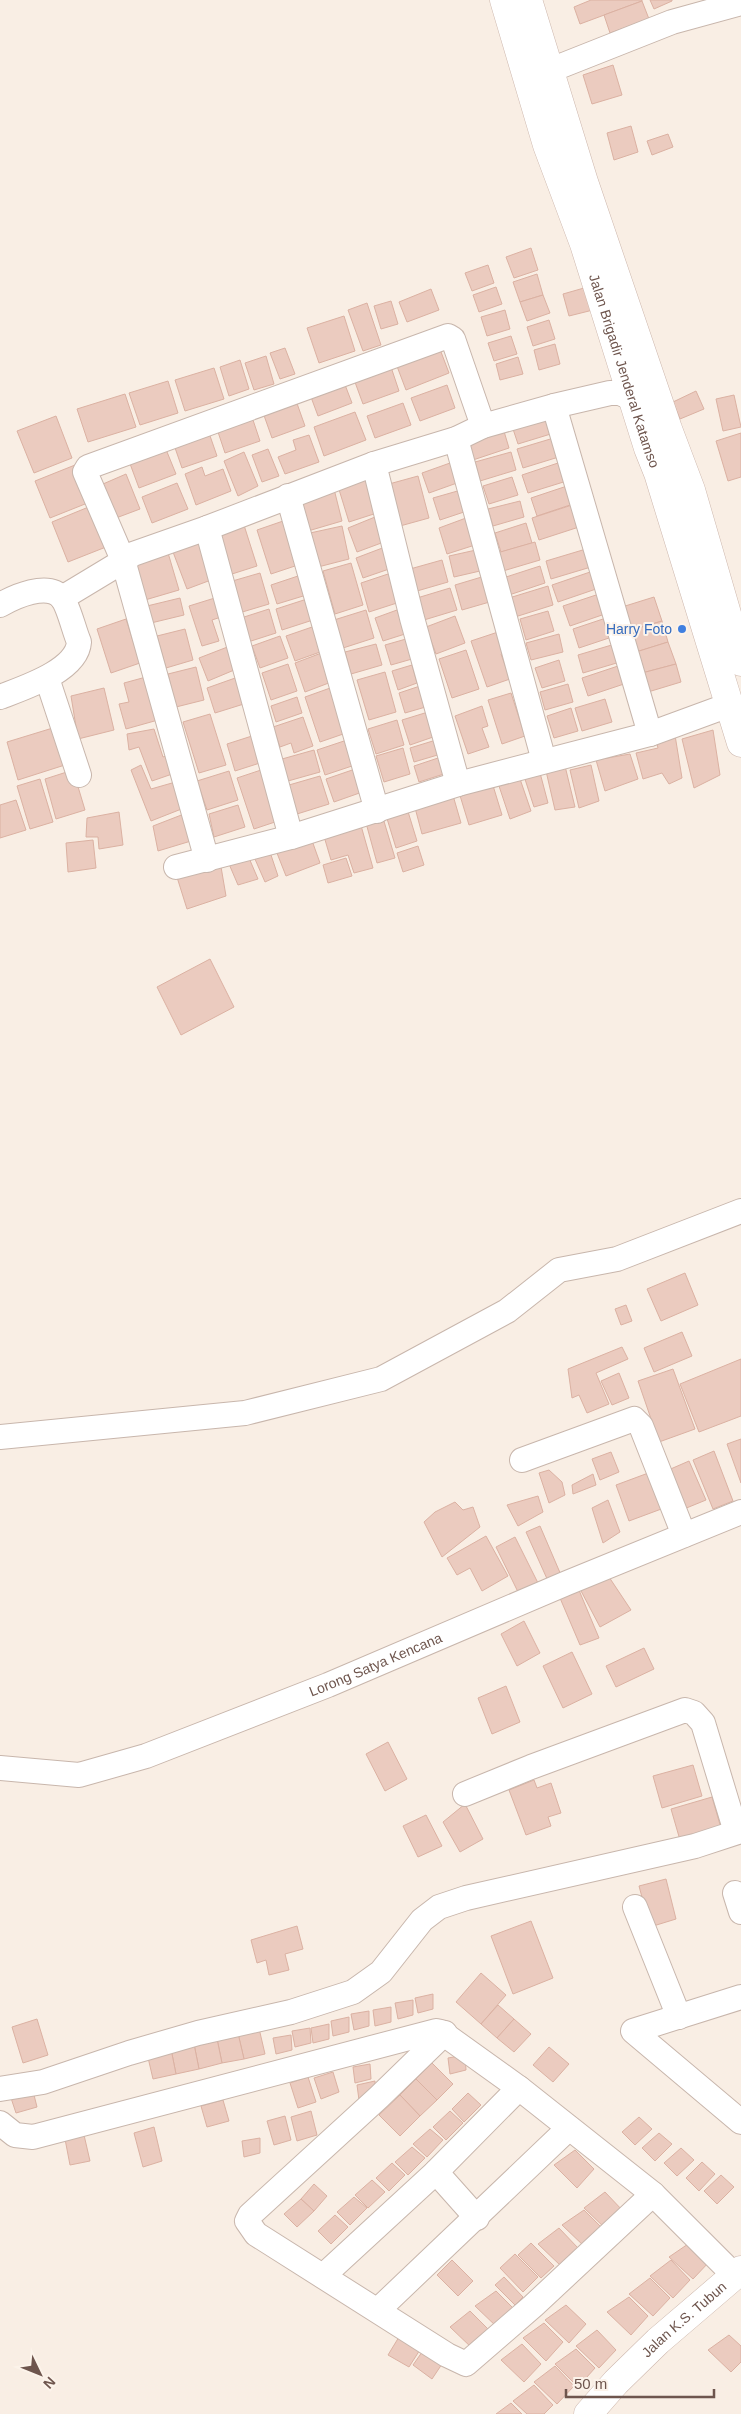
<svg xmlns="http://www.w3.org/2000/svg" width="741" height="2414" font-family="Helvetica,sans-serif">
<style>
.building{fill:#ebcbbf;stroke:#dbb1a2}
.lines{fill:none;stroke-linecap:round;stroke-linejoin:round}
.street-casing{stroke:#c8b6ac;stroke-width:26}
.secondary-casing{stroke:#cdb7ad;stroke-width:29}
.street{stroke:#fff;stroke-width:24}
.secondary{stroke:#fff;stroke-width:28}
.shop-dot{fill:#3f7fe0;stroke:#fcf3ea;stroke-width:2}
.labels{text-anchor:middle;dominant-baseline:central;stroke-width:4;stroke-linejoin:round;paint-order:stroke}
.street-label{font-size:14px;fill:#6e554d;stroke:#fcf3ea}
.shop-label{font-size:14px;fill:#366cbe;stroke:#fcf3ea;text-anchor:end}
</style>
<rect width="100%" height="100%" fill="#f9eee4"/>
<!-- building -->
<g class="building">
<path d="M591,0H642V1L580,24L574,7Z"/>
<path d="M650,0H672V1L654,9Z"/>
<path d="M642,1L649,19L610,33L604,15Z"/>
<path d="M613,65L622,95L592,104L583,75Z"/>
<path d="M631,126L638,152L614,160L607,133Z"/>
<path d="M668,134L673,147L652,155L647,141Z"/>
<path d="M531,248L538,270L514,278L506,257Z"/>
<path d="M488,265L494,283L472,291L465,273Z"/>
<path d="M537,274L543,295L520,302L513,282Z"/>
<path d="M591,286L597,309L569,316L563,294Z"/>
<path d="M496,287L502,304L479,312L473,295Z"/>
<path d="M431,289L439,310L407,322L399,302Z"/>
<path d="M543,295L550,313L527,321L520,302Z"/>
<path d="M391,301L398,324L381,329L374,306Z"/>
<path d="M367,303L381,345L363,351L348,310Z"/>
<path d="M505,310L510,329L487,336L481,317Z"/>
<path d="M344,316L355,351L319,363L307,328Z"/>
<path d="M549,320L555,339L533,346L527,327Z"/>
<path d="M511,336L517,354L494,361L488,343Z"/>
<path d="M438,344L449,373L406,390L395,361Z"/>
<path d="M555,344L560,364L539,370L534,350Z"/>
<path d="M285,348L295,374L280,379L270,353Z"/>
<path d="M266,356L274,384L254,390L245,363Z"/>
<path d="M518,357L523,374L500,380L496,364Z"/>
<path d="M240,360L249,389L229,396L220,367Z"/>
<path d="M389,361L399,391L363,404L352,374Z"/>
<path d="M214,368L224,399L185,411L175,380Z"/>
<path d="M342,377L352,403L318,416L308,389Z"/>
<path d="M168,381L178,413L140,425L129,393Z"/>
<path d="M447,385L455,408L420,421L411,398Z"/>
<path d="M696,391L704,409L680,419L673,402Z"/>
<path d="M125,394L136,427L88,442L77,409Z"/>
<path d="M294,395L305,426L272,438L261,407Z"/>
<path d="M734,395L741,427L723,431L716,399Z"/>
<path d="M403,403L411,425L375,438L367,416Z"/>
<path d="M355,412L366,440L324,456L314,427Z"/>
<path d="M251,414L260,441L225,453L216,426Z"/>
<path d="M56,416L72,458L34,473L17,431Z"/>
<path d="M549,418L554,433L518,444L513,429Z"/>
<path d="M503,428L509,448L473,460L467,441Z"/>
<path d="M208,430L217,456L182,468L173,442Z"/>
<path d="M741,433V477L728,481L716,441Z"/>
<path d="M309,435L319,462L285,474L278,457L296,450L293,440Z"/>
<path d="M557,437L562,456L523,468L517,449Z"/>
<path d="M165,447L176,474L139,488L129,461Z"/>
<path d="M268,449L279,476L262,482L252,455Z"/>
<path d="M244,452L258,486L238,496L224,461Z"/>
<path d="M511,452L516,470L480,481L475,462Z"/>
<path d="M564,461L570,480L528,493L522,475Z"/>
<path d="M450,463L457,483L429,493L422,473Z"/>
<path d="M75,465L90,502L50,518L35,481Z"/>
<path d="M202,467L205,476L223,469L231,491L196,505L185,474Z"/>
<path d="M126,474L140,509L116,518L103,484Z"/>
<path d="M368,474L380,512L349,522L337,483Z"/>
<path d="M418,476L429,518L400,526L389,484Z"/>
<path d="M512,477L518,495L489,504L483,486Z"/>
<path d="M177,483L188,509L152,523L142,497Z"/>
<path d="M570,485L576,503L537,516L531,498Z"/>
<path d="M334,489L342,521L308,531L299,498Z"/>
<path d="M461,490L467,511L440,520L433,498Z"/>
<path d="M520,501L524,517L493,526L488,509Z"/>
<path d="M572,505L579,527L539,540L532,518Z"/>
<path d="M91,506L106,547L68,562L52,522Z"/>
<path d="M375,517L384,542L357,552L348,528Z"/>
<path d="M466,518L475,545L447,554L439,528Z"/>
<path d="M286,520L301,564L271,574L257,530Z"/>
<path d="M243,522L257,566L232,574L218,530Z"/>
<path d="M526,523L532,543L501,552L495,533Z"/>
<path d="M342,526L349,559L318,567L310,533Z"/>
<path d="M202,532L219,577L187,589L170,544Z"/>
<path d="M535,542L540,560L503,571L497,553Z"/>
<path d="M166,546L179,590L145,600L132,556Z"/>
<path d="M385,547L392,568L363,578L356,558Z"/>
<path d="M586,549L591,567L551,579L546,561Z"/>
<path d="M476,550L480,571L454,577L449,556Z"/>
<path d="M442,560L448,582L417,591L410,569Z"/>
<path d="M351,563L363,605L335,614L323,571Z"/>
<path d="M540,566L545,583L509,595L503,578Z"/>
<path d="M593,571L599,588L558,602L552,585Z"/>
<path d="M260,573L269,604L239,613L229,582Z"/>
<path d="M307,573L313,593L277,604L271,585Z"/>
<path d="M391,573L400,602L369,612L361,583Z"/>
<path d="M485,576L493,601L462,610L455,585Z"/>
<path d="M548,586L553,605L515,617L509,598Z"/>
<path d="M450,588L457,610L424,620L417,598Z"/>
<path d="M599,594L605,614L570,626L563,606Z"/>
<path d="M218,597L224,616L212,620L219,641L202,646L189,606Z"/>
<path d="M654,597L662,621L629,631L622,607Z"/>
<path d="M180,598L184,615L151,623L147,606Z"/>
<path d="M310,598L316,619L282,630L276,609Z"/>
<path d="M269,609L276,633L248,642L241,618Z"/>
<path d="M366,610L374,638L343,648L334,620Z"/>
<path d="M397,610L405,634L383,641L375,618Z"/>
<path d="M548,611L554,631L526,640L520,619Z"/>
<path d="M455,616L465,643L436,654L426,627Z"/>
<path d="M606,618L612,637L579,648L573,629Z"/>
<path d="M126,619L140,663L111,673L97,629Z"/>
<path d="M662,621L668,642L636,652L629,631Z"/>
<path d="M315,626L323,651L295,661L286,636Z"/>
<path d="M185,629L193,660L166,668L157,636Z"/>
<path d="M501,631L508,652L501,654L510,679L487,687L471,641Z"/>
<path d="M559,634L563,652L531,660L526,643Z"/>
<path d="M280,636L288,658L260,668L252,646Z"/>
<path d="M406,639L412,659L391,665L385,645Z"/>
<path d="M668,642L676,664L642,673L636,652Z"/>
<path d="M376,644L382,665L351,674L345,652Z"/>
<path d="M615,644L620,662L583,673L578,655Z"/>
<path d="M230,646L239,668L208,681L199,658Z"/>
<path d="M466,650L479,689L452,698L439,659Z"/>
<path d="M324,652L334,681L305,692L295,663Z"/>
<path d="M559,660L565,681L542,688L535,668Z"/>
<path d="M288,664L297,691L271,700L262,673Z"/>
<path d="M676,664L681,682L648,692L642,673Z"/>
<path d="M412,665L417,683L398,690L392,671Z"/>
<path d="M618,666L624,684L588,696L582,678Z"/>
<path d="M196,667L204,700L176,707L168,674Z"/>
<path d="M385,672L396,712L369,720L357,680Z"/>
<path d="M146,677L158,720L126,729L119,704L129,702L124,683Z"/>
<path d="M238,677L247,703L215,713L207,688Z"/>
<path d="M568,684L573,702L545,710L540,692Z"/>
<path d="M423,685L429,706L405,713L399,693Z"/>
<path d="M333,687L349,732L320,742L305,697Z"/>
<path d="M104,688L114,730L78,739L71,696Z"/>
<path d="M511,693L525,736L502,744L488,700Z"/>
<path d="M297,697L302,713L276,722L271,706Z"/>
<path d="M605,699L612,722L582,731L575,708Z"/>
<path d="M482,706L488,726L482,728L489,747L468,754L455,716Z"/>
<path d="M571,708L578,731L554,738L547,716Z"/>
<path d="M428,712L436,736L410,745L402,720Z"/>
<path d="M210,714L226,765L199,773L183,722Z"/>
<path d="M303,717L313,746L294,753L291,743L280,747L273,727Z"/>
<path d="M397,720L404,745L376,754L368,729Z"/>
<path d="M56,727L68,764L18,780L7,742Z"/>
<path d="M154,729L163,757L172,754L178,772L152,781L139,747L129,750L127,734Z"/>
<path d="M674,729L682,778L669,784L662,773L643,779L636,753L658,748L655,736Z"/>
<path d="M713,730L720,775L694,788L682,739Z"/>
<path d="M255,735L263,762L235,771L227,744Z"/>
<path d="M353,738L361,763L325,775L317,750Z"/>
<path d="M436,740L441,754L414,762L410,748Z"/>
<path d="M403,748L410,774L384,782L376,756Z"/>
<path d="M314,750L320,772L288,781L282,759Z"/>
<path d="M630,754L638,779L605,791L596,760Z"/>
<path d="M441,757L447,773L419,782L414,766Z"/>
<path d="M141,765L151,789L179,781L184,808L151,821L131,770Z"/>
<path d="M591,765L599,801L579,808L570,770Z"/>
<path d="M565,766L575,807L555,810L546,771Z"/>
<path d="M361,767L368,790L334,802L326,779Z"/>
<path d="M264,769L281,820L254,829L237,778Z"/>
<path d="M539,769L548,803L534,807L523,773Z"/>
<path d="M73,770L85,810L56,819L45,779Z"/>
<path d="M229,771L238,800L207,810L197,781Z"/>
<path d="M320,776L329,804L297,814L289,785Z"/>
<path d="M519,776L531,811L510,819L498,783Z"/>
<path d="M40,779L53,822L30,829L17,786Z"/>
<path d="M491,779L502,815L469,825L458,789Z"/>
<path d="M452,792L461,823L422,834L414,804Z"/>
<path d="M16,800L26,830L0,838V805Z"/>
<path d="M238,805L245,827L214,837L209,814Z"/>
<path d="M406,805L417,841L396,848L385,812Z"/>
<path d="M119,812L123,845L99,849L98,837H86L87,818Z"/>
<path d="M184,814L191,841L158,851L153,826Z"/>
<path d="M383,818L395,858L377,863L366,823Z"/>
<path d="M360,822L373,868L354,873L348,855L331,860L323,833Z"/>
<path d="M310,835L320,863L286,876L275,848Z"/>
<path d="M93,840L96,868L68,872L66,843Z"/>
<path d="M268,846L278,876L265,882L251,850Z"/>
<path d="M418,846L424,865L403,872L397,853Z"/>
<path d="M246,851L258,879L238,885L226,857Z"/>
<path d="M346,858L352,876L328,883L323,865Z"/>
<path d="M220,861L226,896L187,909L176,874Z"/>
<path d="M210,959L234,1007L181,1035L157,987Z"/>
<path d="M685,1273L698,1305L661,1321L647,1289Z"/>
<path d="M626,1305L632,1321L621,1325L615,1309Z"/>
<path d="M682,1332L692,1356L654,1372L644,1348Z"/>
<path d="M622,1347L628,1359L596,1373L609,1404L587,1413L579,1395L572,1398L568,1369Z"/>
<path d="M741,1359V1416L699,1432L680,1384Z"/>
<path d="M673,1369L695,1429L659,1442L638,1381Z"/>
<path d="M619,1373L629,1398L612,1405L601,1381Z"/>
<path d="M741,1439V1483L727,1444Z"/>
<path d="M714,1451L733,1501L713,1509L693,1460Z"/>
<path d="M611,1452L619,1472L600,1480L592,1459Z"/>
<path d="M689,1461L706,1500L684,1509L666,1471Z"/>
<path d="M549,1470L562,1482L565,1495L549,1503L539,1473Z"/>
<path d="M651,1472L664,1508L629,1521L616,1485Z"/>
<path d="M593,1474L596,1485L573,1494L572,1485Z"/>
<path d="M538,1496L543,1512L518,1526L507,1505Z"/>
<path d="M608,1500L620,1532L603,1543L592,1508Z"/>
<path d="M455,1502L463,1510L473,1507L480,1527L442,1557L424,1522L435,1512Z"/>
<path d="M540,1526L561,1575L548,1581L526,1532Z"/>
<path d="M486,1536L508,1576L482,1591L470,1568L457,1575L447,1558Z"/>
<path d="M515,1537L538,1583L518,1592L496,1547Z"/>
<path d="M607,1574L631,1610L600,1627L580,1589Z"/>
<path d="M576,1583L599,1638L580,1645L557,1591Z"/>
<path d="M524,1621L540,1653L517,1666L501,1634Z"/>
<path d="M644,1648L654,1669L616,1687L606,1666Z"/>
<path d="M572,1652L592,1694L563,1708L543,1666Z"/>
<path d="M506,1686L520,1722L492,1734L478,1698Z"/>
<path d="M388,1742L407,1779L385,1791L366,1754Z"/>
<path d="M693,1765L702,1796L662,1808L653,1776Z"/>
<path d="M534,1780L537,1788L551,1783L561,1813L548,1817L551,1826L526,1835L509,1790Z"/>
<path d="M712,1797L721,1828L680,1840L671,1809Z"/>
<path d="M465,1804L483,1839L460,1852L443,1822Z"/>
<path d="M426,1815L442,1846L418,1857L403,1826Z"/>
<path d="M666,1879L676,1919L650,1927L639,1886Z"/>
<path d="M531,1921L553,1978L513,1994L491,1936Z"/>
<path d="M297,1926L303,1949L285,1954L289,1970L269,1975L266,1960L257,1963L251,1940Z"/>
<path d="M481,1973L506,1995L481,2024L456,2002Z"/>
<path d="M433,1994V2009L418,2013L415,1998Z"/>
<path d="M413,2000V2015L398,2019L395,2003Z"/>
<path d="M498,2005L514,2019L497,2038L481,2024Z"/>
<path d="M391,2007V2022L375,2026L373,2010Z"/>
<path d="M369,2011V2026L354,2030L351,2014Z"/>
<path d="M349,2017V2032L333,2036L331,2021Z"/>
<path d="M37,2019L48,2055L23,2063L12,2027Z"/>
<path d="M514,2019L531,2034L514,2052L497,2038Z"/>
<path d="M258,2024L265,2054L244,2059L237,2029Z"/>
<path d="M329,2024V2039L313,2043L311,2028Z"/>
<path d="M310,2028L311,2043L295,2047L292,2031Z"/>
<path d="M237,2029L244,2059L222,2063L216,2034Z"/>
<path d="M216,2034L222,2063L199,2069L193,2039Z"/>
<path d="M291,2035L292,2050L276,2054L273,2038Z"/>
<path d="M193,2039L199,2069L176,2074L170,2044Z"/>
<path d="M170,2044L176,2074L153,2079L146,2049Z"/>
<path d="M549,2047L569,2064L553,2082L533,2065Z"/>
<path d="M465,2055L466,2070L450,2074L448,2058Z"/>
<path d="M432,2063L453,2084L437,2100L416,2079Z"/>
<path d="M370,2064L371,2079L355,2083L353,2067Z"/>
<path d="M333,2072L339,2092L321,2099L314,2078Z"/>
<path d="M308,2077L316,2102L298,2108L290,2083Z"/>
<path d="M416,2079L437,2100L420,2116L400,2095Z"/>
<path d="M375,2081V2096L359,2100L357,2085Z"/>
<path d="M33,2091L37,2107L16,2113L11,2098Z"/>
<path d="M468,2093L481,2105L464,2122L452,2109Z"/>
<path d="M400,2095L420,2116L400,2136L379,2115Z"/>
<path d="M223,2100L229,2121L207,2127L201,2106Z"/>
<path d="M311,2111L317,2135L297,2141L291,2117Z"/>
<path d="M450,2111L463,2123L446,2140L433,2127Z"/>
<path d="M285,2116L291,2140L274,2145L267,2121Z"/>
<path d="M639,2117L652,2129L635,2145L622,2132Z"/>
<path d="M154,2127L162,2161L143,2167L134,2133Z"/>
<path d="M430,2129L443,2140L427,2157L413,2144Z"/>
<path d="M659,2133L672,2144L655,2161L642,2148Z"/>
<path d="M84,2135L90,2161L70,2165L65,2139Z"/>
<path d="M260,2138V2153L244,2157L242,2141Z"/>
<path d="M412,2147L425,2158L408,2175L395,2162Z"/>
<path d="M681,2148L694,2160L677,2176L664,2163Z"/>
<path d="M575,2150L594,2169L577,2188L554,2165Z"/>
<path d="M702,2162L715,2174L699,2191L686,2178Z"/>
<path d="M392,2163L405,2175L389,2191L376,2178Z"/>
<path d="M721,2175L734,2187L717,2204L704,2191Z"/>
<path d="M372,2180L385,2192L368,2208L355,2195Z"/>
<path d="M314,2184L327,2196L314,2211L301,2199Z"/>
<path d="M605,2192L624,2212L607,2230L584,2208Z"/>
<path d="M354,2197L367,2208L350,2225L337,2212Z"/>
<path d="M301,2199L314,2211L297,2227L284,2214Z"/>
<path d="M584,2210L603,2229L586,2248L562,2225Z"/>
<path d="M335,2215L348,2227L331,2244L318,2231Z"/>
<path d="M559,2228L578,2248L561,2266L538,2244Z"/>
<path d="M691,2242L710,2261L693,2279L669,2257Z"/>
<path d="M531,2243L554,2266L541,2278L518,2255Z"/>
<path d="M515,2254L538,2277L523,2292L500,2268Z"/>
<path d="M452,2260L473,2281L458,2296L437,2275Z"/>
<path d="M671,2260L690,2280L673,2298L650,2276Z"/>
<path d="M504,2277L523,2297L515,2305L495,2285Z"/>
<path d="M650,2278L670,2298L653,2316L629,2294Z"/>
<path d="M496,2291L515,2310L498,2328L475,2306Z"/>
<path d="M629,2297L648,2316L631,2335L607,2312Z"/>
<path d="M566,2305L586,2324L569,2343L545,2320Z"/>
<path d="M470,2311L490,2331L473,2349L450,2327Z"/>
<path d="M544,2323L563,2342L546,2361L523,2338Z"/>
<path d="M597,2330L616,2350L599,2368L576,2346Z"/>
<path d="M402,2332L423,2345L409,2367L388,2355Z"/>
<path d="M729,2335L741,2346V2362L731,2372L708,2350Z"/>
<path d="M522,2344L541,2364L524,2382L501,2360Z"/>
<path d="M427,2345L446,2358L432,2379L413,2365Z"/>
<path d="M576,2349L595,2368L578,2387L555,2364Z"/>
<path d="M555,2366L574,2386L557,2404L534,2382Z"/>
<path d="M534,2385L553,2405L544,2414H527L513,2401Z"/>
<path d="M511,2403L522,2414H496Z"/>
</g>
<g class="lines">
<!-- street casing -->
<g class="street-casing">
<g id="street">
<path d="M533,77L672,22L741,3"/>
<path d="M554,406L650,734"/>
<path d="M456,439L544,761"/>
<path d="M374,464L412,618L458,784"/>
<path d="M288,496L377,811"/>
<path d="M207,528L291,837"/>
<path d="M62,598L115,566L133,554L207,528L374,464L456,439L483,426L554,406L610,393H620L633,399"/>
<path d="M0,605C14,597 48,581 62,598C69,607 74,631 79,642C77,671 23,688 0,697"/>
<path d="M47,678L79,775"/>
<path d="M207,860L123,560L85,472L88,467L448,336L453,339L483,426"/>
<path d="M176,867L291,837L458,784L650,734L729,705"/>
<path d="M0,1437L245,1413L381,1379L507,1311L559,1270L617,1259L741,1211"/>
<path d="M522,1460L634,1419L641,1426L684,1535"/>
<path id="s1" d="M0,1768L79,1775L146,1756L328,1685L567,1583L741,1512"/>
<path d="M465,1794L531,1767L685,1710L694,1713L703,1723L736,1832"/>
<path d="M735,1893L741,1912"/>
<path d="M635,1907L679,2017"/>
<path d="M741,1997L633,2031L741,2122"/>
<path d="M445,2033L379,2097L250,2215L247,2221L256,2234L447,2355L466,2364L533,2306L653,2194"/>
<path d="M0,2089L43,2082L129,2053L198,2033L291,2012L353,1992L381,1972L422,1920L439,1907L466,1898L695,1846L741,1831"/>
<path d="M0,2123L15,2135L33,2137L436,2031L441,2032L519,2088L653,2194L734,2275"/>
<path d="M436,2172L477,2218"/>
<path d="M323,2276L436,2172L519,2088"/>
<path d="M378,2310L569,2128"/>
</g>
</g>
<!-- secondary casing -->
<g class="secondary-casing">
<g id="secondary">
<path id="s2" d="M504,0L547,145L584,244L648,448L658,473L741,743"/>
<path d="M528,0L584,182L668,429L691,490L741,662"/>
<path id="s3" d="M588,2414L616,2382L658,2341L741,2270"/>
</g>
</g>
<!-- street -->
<use href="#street" class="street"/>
<!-- secondary -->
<use href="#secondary" class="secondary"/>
</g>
<!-- markers -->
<circle class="shop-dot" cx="682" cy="629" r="5"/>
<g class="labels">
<!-- street labels -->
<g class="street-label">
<text stroke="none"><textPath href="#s2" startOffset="390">Jalan Brigadir Jenderal Katamso</textPath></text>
<text stroke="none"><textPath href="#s1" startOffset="396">Lorong Satya Kencana</textPath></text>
<text stroke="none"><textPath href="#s3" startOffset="135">Jalan K.S. Tubun</textPath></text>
</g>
<!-- shop labels -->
<g class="shop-label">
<text x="672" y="629">Harry Foto</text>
</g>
</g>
<!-- north arrow -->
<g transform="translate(40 2374) rotate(133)" stroke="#fcf3ea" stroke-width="4" paint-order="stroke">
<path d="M0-4L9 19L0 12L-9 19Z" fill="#6e554d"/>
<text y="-8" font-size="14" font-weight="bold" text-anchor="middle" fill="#6e554d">N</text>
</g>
<!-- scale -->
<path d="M566 2389v8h148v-8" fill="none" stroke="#6e554d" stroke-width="2.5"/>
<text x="574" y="2389" font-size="15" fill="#6e554d" stroke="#fcf3ea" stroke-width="4" paint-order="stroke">50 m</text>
</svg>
